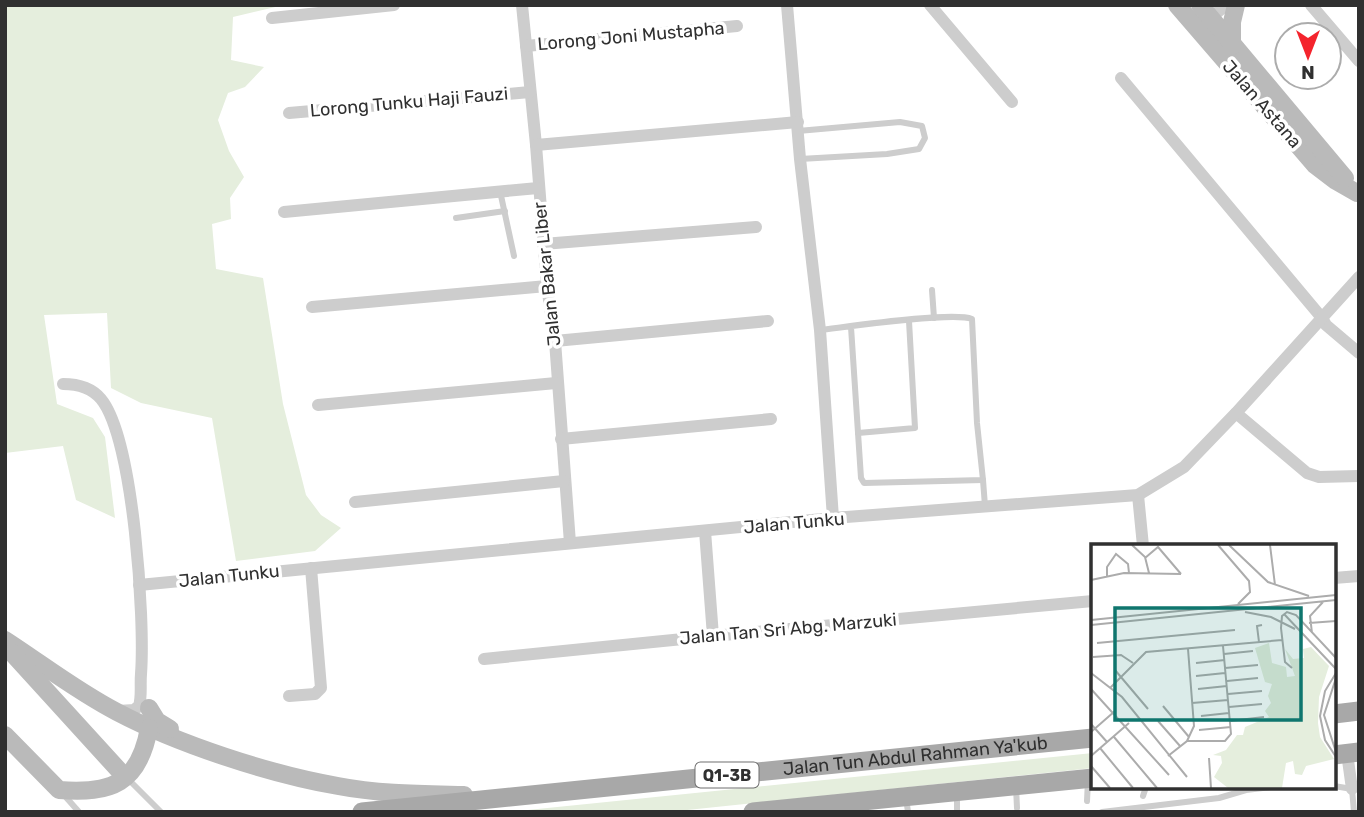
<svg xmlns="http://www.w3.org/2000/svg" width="1364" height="817" font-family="Rubik,sans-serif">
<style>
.green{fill:#e5eedd}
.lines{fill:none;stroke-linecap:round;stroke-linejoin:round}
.lane{stroke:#cdcdcd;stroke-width:6}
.street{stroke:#cdcdcd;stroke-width:12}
.secondary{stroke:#bababa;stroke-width:18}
.primary{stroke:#a8a8a8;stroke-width:19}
.labels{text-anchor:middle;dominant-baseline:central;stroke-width:7;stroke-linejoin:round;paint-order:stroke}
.shield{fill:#fff;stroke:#6e6e6e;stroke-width:2}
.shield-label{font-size:16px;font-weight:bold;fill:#303030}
.street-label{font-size:18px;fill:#303030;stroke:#fff}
.inset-road{fill:none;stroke:#acacac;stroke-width:2}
.view{fill:#0f766e;fill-opacity:0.15;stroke:#0f766e;stroke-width:3.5}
.inset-edge{fill:none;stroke:#303030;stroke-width:3.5}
</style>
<rect width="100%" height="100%" fill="#fff"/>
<!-- green -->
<g class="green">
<path d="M5,5H284L233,17L231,60L264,67L245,87L228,93L218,120L229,151L244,177L230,198L231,219L212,224L216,269L263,278L283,404L306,495L321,515L341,528L315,551L236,561L212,418L141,403L111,388L107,313L44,315L57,404L93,418L105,437L115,518L76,500L63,446L5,453Z"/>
<path d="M1093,753V768L668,812H507Z"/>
</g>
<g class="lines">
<!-- lane -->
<g class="lane">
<path d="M798,131L900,122L922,126L925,138L919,149L887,154L800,159"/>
<path d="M500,191L514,256"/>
<path d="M456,218L505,211"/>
<path d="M932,290L934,318"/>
<path d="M820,330C846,327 953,311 972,319L977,423L983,480L864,483L861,478L851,327"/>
<path d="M858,433L915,428L909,321"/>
<path d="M983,480L985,506"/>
<path d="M127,778L161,812"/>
<path d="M1334,786L1352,789L1354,812"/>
<path d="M1016,787L1017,808"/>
<path d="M957,793V812"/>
<path d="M64,795L79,812"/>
<path d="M1143,796L1146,787"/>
<path d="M906,798L908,812"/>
<path d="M1087,801L1088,780"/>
<path d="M1102,812L1219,798L1246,790L1271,787"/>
</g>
<!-- street -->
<g class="street">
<path d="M522,5L536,145L547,286L555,341L570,543"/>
<path d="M787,5L800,159L820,330L833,518"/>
<path d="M930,5L1012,102"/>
<path d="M1311,5L1359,61"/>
<path d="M272,18L394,5"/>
<path d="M1206,22L1226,5"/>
<path d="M526,46L737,26"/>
<path d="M1121,78L1322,318L1326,325L1359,353"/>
<path d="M289,113L530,92"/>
<path d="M536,145L798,122"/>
<path d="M284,212L538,188"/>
<path d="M543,244L756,227"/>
<path d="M312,307L547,286"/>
<path d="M555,341L768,321"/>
<path d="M63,384C78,384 91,387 101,399C134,439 145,621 141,674C140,685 142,696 139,706L134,710L118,711"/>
<path d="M318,405L556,383"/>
<path d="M1236,413L1307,473L1319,477L1359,476"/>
<path d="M561,439L771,419"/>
<path d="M1138,495L1143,546"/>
<path d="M355,502L564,481"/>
<path d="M705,531L713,636"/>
<path d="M1334,578L1359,576"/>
<path d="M139,585L833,518L1138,495L1184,467L1236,413L1359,277"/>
<path d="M484,659L713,636L1093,601"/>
<path d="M289,696L315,694L321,688L311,568"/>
<path d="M1347,753L1352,789"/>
</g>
<!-- secondary -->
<g class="secondary">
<path d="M1177,5L1315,165L1336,181L1357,193"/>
<path d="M1200,5L1345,178"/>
<path d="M1232,46V22L1236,5"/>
<path d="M5,640C42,664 78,692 117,712C178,744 269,774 338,786C379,794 422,794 464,795"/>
<path d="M12,653L125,777"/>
<path d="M149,708L157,721L170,729"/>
<path d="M5,735L59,790C111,794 139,784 149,728"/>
</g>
<!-- primary -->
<g class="primary">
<path d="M1334,714L1359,711"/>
<path d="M1334,755L1359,752"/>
<path id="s1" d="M362,812L1093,738"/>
<path d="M753,812L1093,778"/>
</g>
</g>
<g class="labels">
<!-- shield labels -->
<rect class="shield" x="695.5" y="762.5" width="63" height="25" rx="5"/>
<g class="shield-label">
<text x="727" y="775">Q1-3B</text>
</g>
<!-- street labels -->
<g class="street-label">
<text transform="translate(631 36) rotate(-5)">Lorong Joni Mustapha</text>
<text transform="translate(409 102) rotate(-5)">Lorong Tunku Haji Fauzi</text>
<text transform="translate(1262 104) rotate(49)">Jalan Astana</text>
<text transform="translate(547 274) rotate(-96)">Jalan Bakar Liber</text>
<text transform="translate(794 523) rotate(-5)">Jalan Tunku</text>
<text transform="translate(229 576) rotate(-6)">Jalan Tunku</text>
<text transform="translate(788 629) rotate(-5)">Jalan Tan Sri Abg. Marzuki</text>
<text stroke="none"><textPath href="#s1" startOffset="556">Jalan Tun Abdul Rahman Ya'kub</textPath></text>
</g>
</g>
<!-- overview -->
<g transform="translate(1091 544)">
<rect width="245" height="245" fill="#fff"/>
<path d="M178,99L181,119L195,123L196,133L204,132L194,105L202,115L213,114L212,105L220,103L238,122L228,153L227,179L229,193L243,215L215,222L211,231L204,230L202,217L195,219L191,244H137L123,233L131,219L130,212L122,211L135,206L146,191H152L154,183L178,173L174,167L180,159L177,152L181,140L174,138L164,104Z" fill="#e5eedd"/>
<path class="inset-road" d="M41,1L54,13L58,29M127,1L158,37L159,48L147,60M138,1L177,38L218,52M179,1L184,41M54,14L67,3L90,30M16,32V23L25,10L37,20L38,29M0,36L33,29L90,30M154,68L180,73L204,85M193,70L245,125M0,76L245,51M218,79L245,77M0,81L245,56M221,89L219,72L232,58M168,98L166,82L171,81M6,99L144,86M133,110L162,107M2,113L30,111L42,119M105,119L134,116M134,124L167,121M201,124L194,118L190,84L191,72L196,68L205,71L245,114M24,126L57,165M0,129L31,153L96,233M245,129L234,147L229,172L234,196L245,213M105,132L134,129M245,134L233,171L245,208M136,137L167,134M19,144L55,108L191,96M0,145L78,231M107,145L136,142M137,150L171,147M101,159L137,156M72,162L98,193M138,163L171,160M110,172L138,169M67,177L89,202M139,177L173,173M0,180L16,198M108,186L140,183M0,188L24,167M23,193L66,244M96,197H134L140,190L132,102M9,204L42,244M0,212L38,179M77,212L96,197L103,182L97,105M118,214L120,244M0,222L19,244"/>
<path class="view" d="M24,64H210V176H24Z"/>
<rect width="245" height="245" class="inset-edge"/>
</g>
<!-- border -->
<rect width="1364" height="817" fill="none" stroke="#303030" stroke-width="14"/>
<!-- north arrow -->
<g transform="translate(1308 56) rotate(180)"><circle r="33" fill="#ffffff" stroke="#acacac" stroke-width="2"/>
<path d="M0-5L12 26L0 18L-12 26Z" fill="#f4242d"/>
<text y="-10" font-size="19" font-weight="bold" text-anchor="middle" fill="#303030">N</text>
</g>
</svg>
